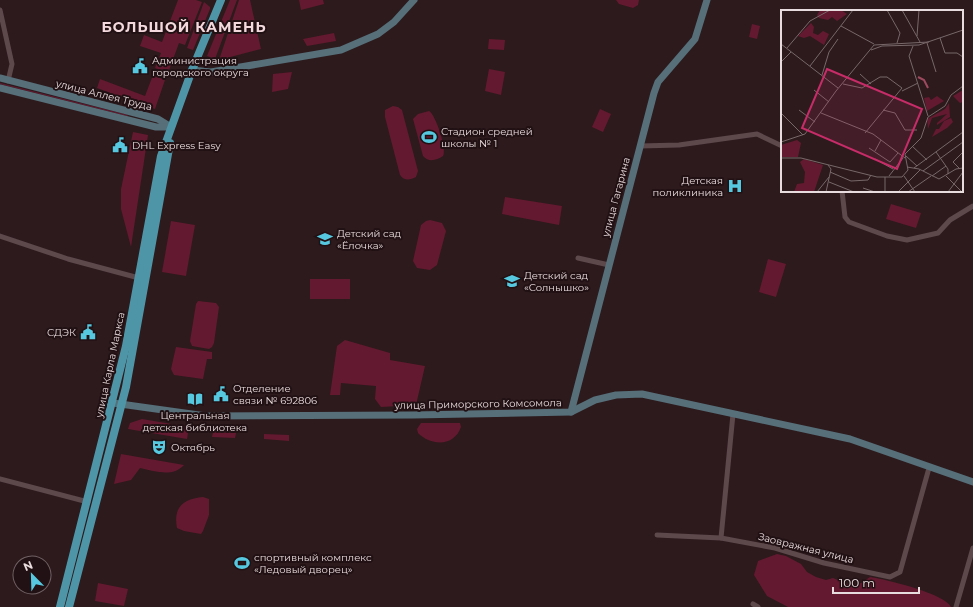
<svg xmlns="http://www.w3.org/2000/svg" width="973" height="607" font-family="Montserrat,sans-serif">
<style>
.green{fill:#63192f}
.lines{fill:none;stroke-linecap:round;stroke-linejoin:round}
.street{stroke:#5d484c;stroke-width:5}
.secondary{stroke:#566f79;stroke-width:7}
.primary{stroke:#4e96a7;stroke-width:8}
.labels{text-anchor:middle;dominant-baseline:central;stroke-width:4;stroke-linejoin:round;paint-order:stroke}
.poi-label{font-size:10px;fill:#e9dcde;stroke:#221114;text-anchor:start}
.street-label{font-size:10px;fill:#e9dcde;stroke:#221114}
.district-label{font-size:14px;font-weight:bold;letter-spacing:1px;fill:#f3d9de;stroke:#221114}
.inset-river{fill:none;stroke:#9d4a5e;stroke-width:2}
.inset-road{fill:none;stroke:#78686a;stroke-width:1}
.view{fill:#c62c68;fill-opacity:0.15;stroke:#c62c68;stroke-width:2}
.inset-edge{fill:none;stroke:#e9dcde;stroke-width:2}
</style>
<rect width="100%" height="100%" fill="#2c1a1d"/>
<!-- green -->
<g class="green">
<path d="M178,0H196L202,2L185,45L179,43L168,73L155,68L161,53L140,46L144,35L162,42Z"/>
<path d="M230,0H237L215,59L207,56Z"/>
<path d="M239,0H250L261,49L219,60Z"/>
<path d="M299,0H323L324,4L301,10Z"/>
<path d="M616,0H639L638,5L633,8L619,4Z"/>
<path d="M204,2L210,7V9L193,50L187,48Z"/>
<path d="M752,24L760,26L757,39L749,37Z"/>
<path d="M334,33L336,41L307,46L303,39Z"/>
<path d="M489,39L505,40L504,50L488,49Z"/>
<path d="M489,69L505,72L501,95L485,91Z"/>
<path d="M292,72L288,89L272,92L273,74Z"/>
<path d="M153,75L165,80L155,109L97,88L100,79L145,96Z"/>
<path d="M0,83L128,115L127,116L0,84Z"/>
<path d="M393,106L398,107L402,110L418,171L416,177C410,180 404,181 400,175L385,117V110Z"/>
<path d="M600,109L611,114L603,132L592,127Z"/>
<path d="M429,111C436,115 447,150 443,156C436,161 428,162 423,156L413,119L418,114Z"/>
<path d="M133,132L148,135L131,247L121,209V189Z"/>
<path d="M505,197L562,206L559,225L502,214Z"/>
<path d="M891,204L921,213L916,228L886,219Z"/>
<path d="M430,220L442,223L446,231L437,265L430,270L417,268L413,261L421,225L426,221Z"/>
<path d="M171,221L195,225L186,276L162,272Z"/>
<path d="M768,259L786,264L776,297L759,292Z"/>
<rect x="310" y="279" width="40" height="20"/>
<path d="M198,301L216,303L219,307L214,343L212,347L209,349L192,346L190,341L196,304Z"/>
<path d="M345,340L390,353V360L425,366L416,405L381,407L375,399L376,386L341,383L340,395H330L337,346Z"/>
<path d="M176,347L212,352V359H207L203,379L174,375L171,369Z"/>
<path d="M142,419L189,427L187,439L128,429L130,423Z"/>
<path d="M421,423H460L461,427C454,447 431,446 418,433L417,429Z"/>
<path d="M213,432L236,433L235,438L212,437Z"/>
<path d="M264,434L289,435V441L264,439Z"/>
<path d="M121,454L184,465C172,478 155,471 140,468L131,480L114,484Z"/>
<path d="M203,497L209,499V515L203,531L201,534L184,531L177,528C173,507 183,499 203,497Z"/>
<path d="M777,554L786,556L801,564L807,572L816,577L826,580L833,578L852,586L861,583L870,577L876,578C891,581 945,594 951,607H788L767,596L754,575L758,561Z"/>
<path d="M98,583L128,589L124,606L95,601Z"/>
</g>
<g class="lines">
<!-- street -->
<g class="street">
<path d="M0,10L12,64L8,81"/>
<path d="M640,146L679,145L757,134L782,146"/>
<path d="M842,191L845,217L849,222L887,236L907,240L938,233L950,220L973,206"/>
<path d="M0,236L68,259L139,278"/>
<path d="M578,258L609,265"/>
<path d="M0,479L88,502"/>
<path d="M657,535L721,538L775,548L824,563L890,577L900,572L929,468"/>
<path d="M721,538L733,414"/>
<path d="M753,604L758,607"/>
<path d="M956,607L973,548"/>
</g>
<!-- secondary -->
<g class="secondary">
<path d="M192,70L211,72L341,50L378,34L394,22L414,0"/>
<path d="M0,78L158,119L171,127"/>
<path d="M0,88L156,127H171"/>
<path d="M113,403L206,416L413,415L571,412L595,400L616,395L642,394L850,439L973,482"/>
<path d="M571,412L654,93L658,82L695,39L707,0"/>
</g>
<!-- primary -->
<g class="primary">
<path d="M60,607L126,346L161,156L192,70L221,0"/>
<path d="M69,607L126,387L170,143"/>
</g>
</g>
<!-- icons -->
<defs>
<g id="civic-bare" transform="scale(1.2)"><path d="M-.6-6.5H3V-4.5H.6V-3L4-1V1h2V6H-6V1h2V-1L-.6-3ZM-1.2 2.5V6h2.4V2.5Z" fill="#56c9e0" stroke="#221114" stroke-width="2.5" paint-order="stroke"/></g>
<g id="stadium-bare" transform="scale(1.2)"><path d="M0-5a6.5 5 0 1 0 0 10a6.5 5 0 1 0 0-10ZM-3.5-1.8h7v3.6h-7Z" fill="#56c9e0" stroke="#221114" stroke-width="2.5" paint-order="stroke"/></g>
<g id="hospital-bare" transform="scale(1.2)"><path d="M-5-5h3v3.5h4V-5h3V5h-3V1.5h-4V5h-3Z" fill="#56c9e0" stroke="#221114" stroke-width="2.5" paint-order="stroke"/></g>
<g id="school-bare" transform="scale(1.2)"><path d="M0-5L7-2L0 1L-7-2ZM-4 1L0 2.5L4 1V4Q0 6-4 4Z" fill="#56c9e0" stroke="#221114" stroke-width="2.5" paint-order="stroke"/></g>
<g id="library-bare" transform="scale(1.2)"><path d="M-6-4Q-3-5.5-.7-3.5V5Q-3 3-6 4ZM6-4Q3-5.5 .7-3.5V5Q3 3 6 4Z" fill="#56c9e0" stroke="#221114" stroke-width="2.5" paint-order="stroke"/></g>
<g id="theatre-bare" transform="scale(1.2)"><path d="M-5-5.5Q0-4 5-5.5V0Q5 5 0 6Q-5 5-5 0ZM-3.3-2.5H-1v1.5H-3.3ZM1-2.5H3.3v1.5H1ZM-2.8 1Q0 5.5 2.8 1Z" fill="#56c9e0" stroke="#221114" stroke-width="2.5" paint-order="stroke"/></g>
</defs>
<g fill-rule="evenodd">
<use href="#civic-bare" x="140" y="66"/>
<use href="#stadium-bare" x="429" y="137"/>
<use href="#civic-bare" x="120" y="145"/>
<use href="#hospital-bare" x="735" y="186"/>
<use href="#school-bare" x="325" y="239"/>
<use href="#school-bare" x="512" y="281"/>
<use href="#civic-bare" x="88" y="332"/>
<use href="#civic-bare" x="221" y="394"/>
<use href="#library-bare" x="195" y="399"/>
<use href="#theatre-bare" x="159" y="447"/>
<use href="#stadium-bare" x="242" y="563"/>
</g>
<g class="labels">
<!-- poi labels -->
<g class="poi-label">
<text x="152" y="60">Администрация<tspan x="152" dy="12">городского округа</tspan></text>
<text x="441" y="131">Стадион средней<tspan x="441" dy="12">школы № 1</tspan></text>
<text x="132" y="145">DHL Express Easy</text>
<text x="723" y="180" text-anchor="end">Детская<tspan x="723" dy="12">поликлиника</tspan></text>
<text x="337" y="233">Детский сад<tspan x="337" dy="12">«Ёлочка»</tspan></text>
<text x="524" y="275">Детский сад<tspan x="524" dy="12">«Солнышко»</tspan></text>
<text x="76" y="332" text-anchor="end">СДЭК</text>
<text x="233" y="388">Отделение<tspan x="233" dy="12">связи № 692806</tspan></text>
<text x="195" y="415" text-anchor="middle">Центральная<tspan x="195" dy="12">детская библиотека</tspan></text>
<text x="171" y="447">Октябрь</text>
<text x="254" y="557">спортивный комплекс<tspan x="254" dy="12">«Ледовый дворец»</tspan></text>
</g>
<!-- street labels -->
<g class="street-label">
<text transform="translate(104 95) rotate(14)">улица Аллея Труда</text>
<text transform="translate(616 197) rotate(-75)">улица Гагарина</text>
<text transform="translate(110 365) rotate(-78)">улица Карла Маркса</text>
<text transform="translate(478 404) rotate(-1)">улица Приморского Комсомола</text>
<text transform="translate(806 548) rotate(14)">Заовражная улица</text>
</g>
<!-- district labels -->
<g class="district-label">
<text x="184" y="27">БОЛЬШОЙ КАМЕНЬ</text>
</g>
</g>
<!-- overview -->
<g transform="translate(781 10)">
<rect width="182" height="182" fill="#2c1a1d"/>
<path d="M39,0H60L66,4L56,11L51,7L47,10L38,8L36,5ZM30,13L33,17L32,23L37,25L42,21L48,24L43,35L29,26L23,28L17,26ZM182,80V92L179,93L172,86ZM156,86L163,91L146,101L143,88L148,87L150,90ZM168,93L169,107L156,115V113L166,104L151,108L147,119L146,109L164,99ZM170,108L172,112L166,118L151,127L155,119H158L163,111ZM16,130L20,133L17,147H0V135ZM23,149L42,155L33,182H13L16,174L23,173L24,162L19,152Z" fill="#63192f"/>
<path class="inset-river" d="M137,67L143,70L147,78"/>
<path class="inset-road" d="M106,0L119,23L116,33M121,0L139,32M60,16L93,34M136,26L138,0M159,28L164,43H176L182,47M146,33L155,62M0,34L57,78M132,36L128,46L147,106M6,38L29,11L49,0M90,40L101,36L138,35L182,20M0,52L10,42M29,56L72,0M79,64L90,74M41,65L48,42L57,29M62,74L81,78L99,67H106L121,78L84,123M33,80L48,92M121,81L137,73M18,100L34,112M102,100L114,103L124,120H136M0,103L22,125M40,103L92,124L124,148M0,132L24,124L55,81L93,35L148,32M131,136L146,150M88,138L109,152L117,143M94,141L100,130M155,142L167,159V164M125,146L136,156M0,148H20L96,167H121L127,160L124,144L140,128L147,107L164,96L170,85L182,76M94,149L112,159M126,157L138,159L158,169L175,159L182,158M133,158L182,122M178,158L172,152L182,142M142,161L182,132M49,162L70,171L87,170L90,165M108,166L122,148M123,166L134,182M151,166L165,156M165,166L181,182M48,172L73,182M82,178L94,182M36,182L48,167M45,182L50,159L47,155M104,182V167M117,182L139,160M127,182L150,166M167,182L182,162"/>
<path class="view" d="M46,59L141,99L116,159L21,118Z"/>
<rect width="182" height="182" class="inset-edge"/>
</g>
<!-- north arrow -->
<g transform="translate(32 575) rotate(337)"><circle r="19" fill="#221114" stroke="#726265"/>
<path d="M0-3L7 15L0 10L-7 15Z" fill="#56c9e0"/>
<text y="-6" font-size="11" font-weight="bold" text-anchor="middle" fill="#e9dcde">N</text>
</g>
<!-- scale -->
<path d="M833 587v6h86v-6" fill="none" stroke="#e9dcde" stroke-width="2"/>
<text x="839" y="587" font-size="12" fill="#e9dcde" stroke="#221114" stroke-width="3" paint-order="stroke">100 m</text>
</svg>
